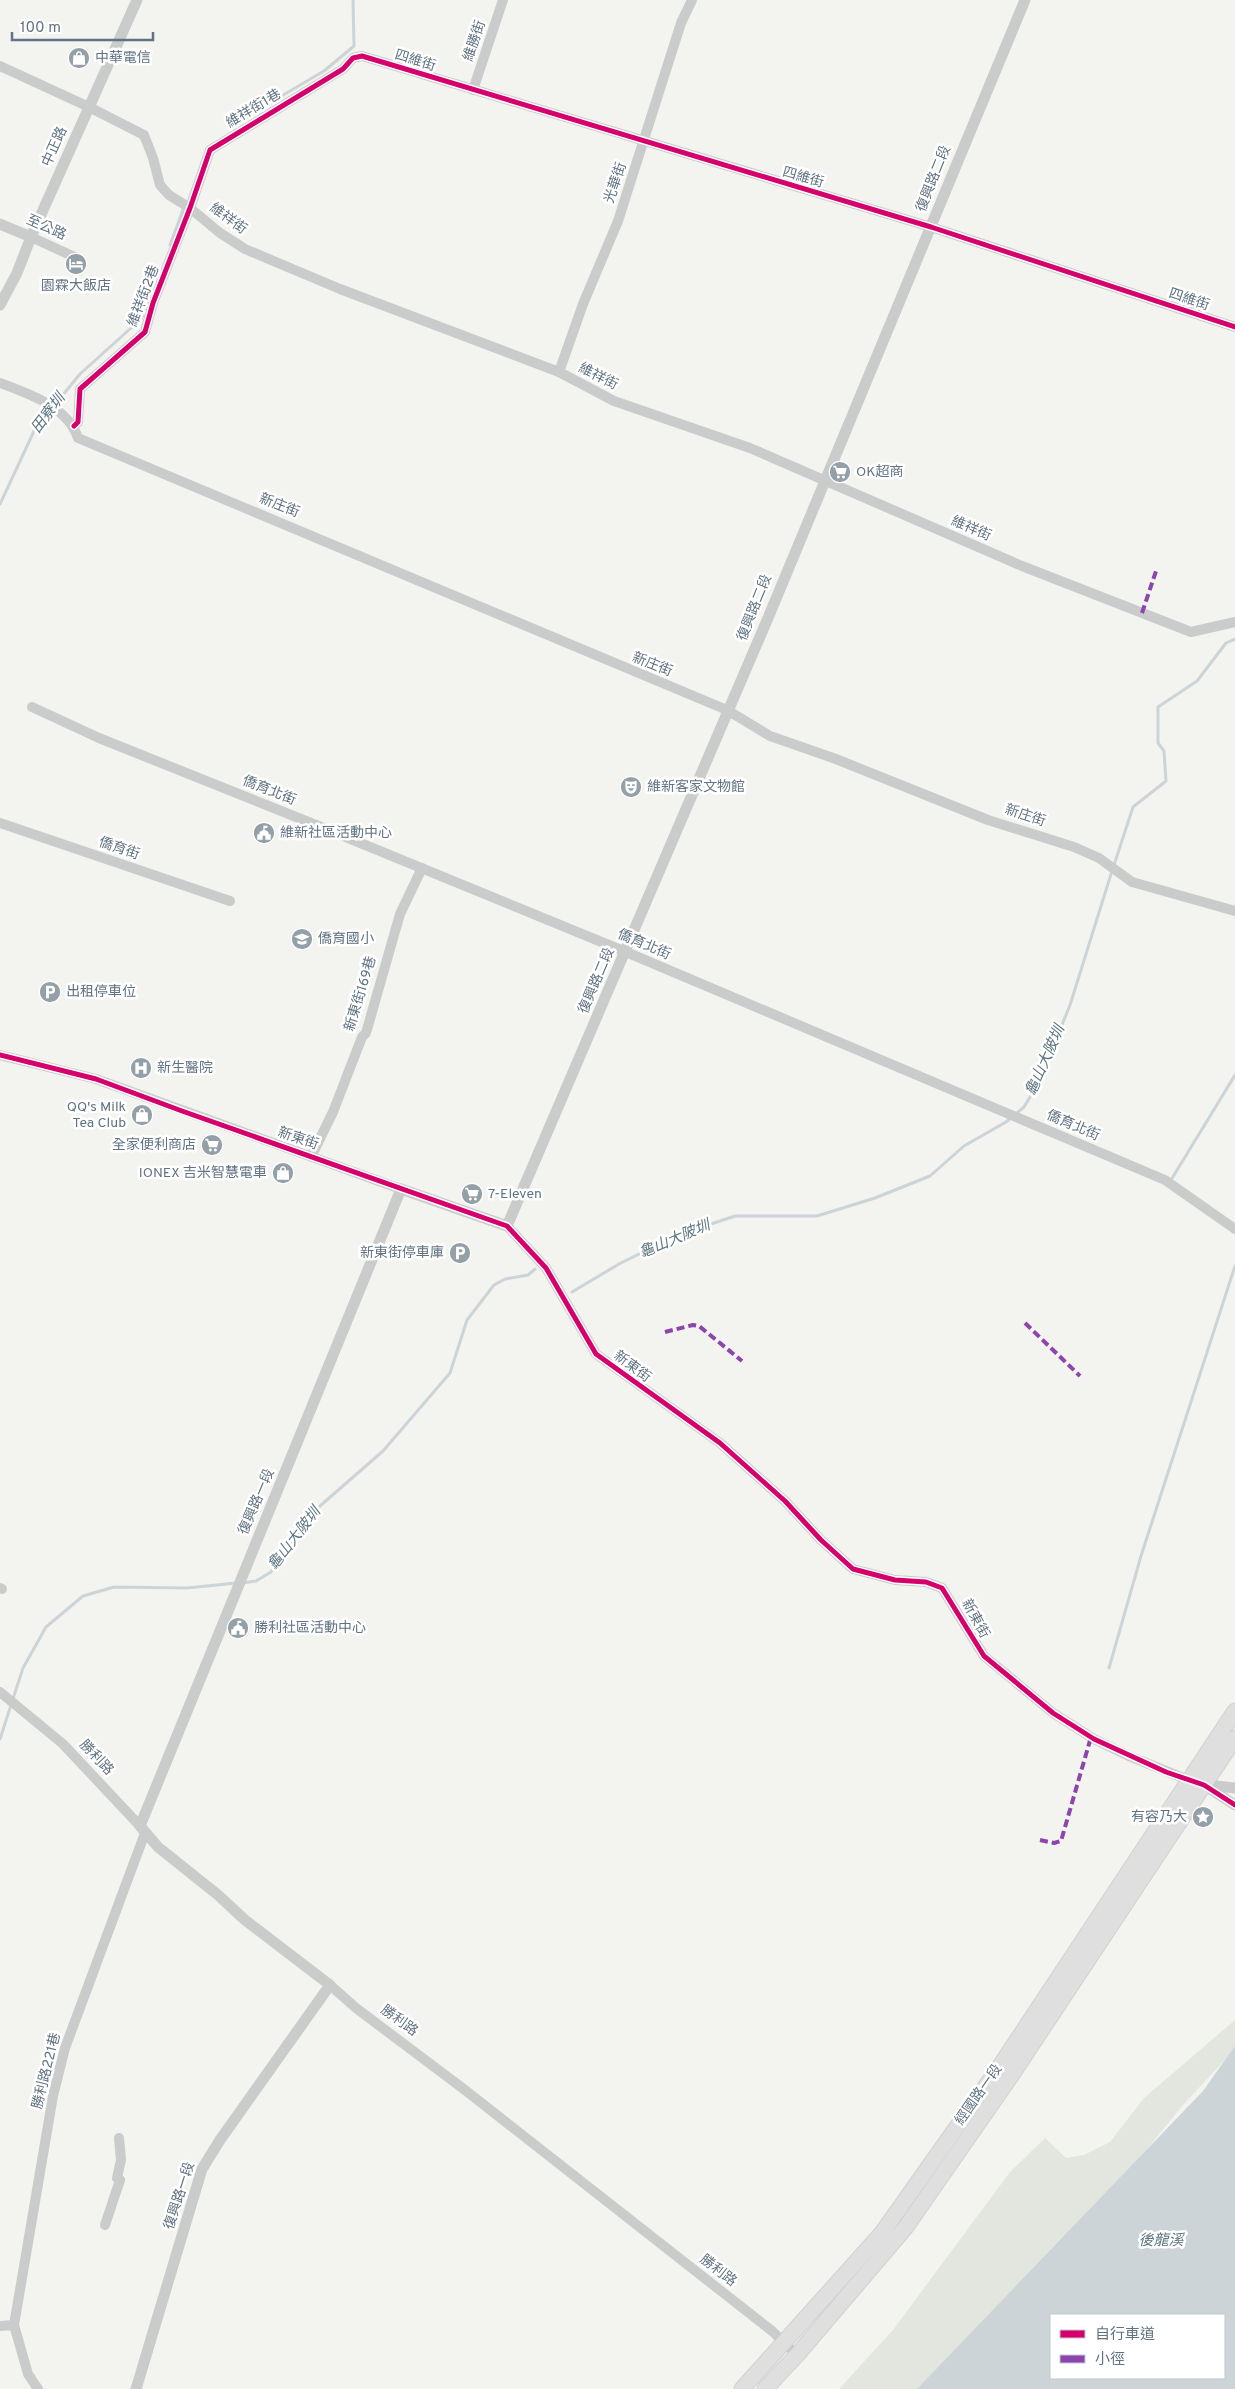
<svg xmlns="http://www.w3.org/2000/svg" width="1235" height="2389" font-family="Overpass,'Noto Sans TC',sans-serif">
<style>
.green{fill:#e2e6de}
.water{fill:#ccd4d7;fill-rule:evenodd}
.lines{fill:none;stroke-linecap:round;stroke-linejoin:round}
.stream{stroke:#ccd4d7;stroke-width:3}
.primary-casing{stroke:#d0d1d0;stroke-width:17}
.minor{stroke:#cacccc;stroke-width:10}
.tertiary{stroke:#cacccc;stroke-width:11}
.primary{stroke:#dfdfe0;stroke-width:15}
.quiet{stroke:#8e44ad;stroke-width:4;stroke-dasharray:8 4;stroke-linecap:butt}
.cycleway-casing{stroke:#fff;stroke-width:8}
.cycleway{stroke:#d6006c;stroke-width:5}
.labels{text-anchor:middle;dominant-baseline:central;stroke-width:5;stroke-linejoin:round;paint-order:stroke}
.street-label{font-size:14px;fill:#617382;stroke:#fff}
.poi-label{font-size:14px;fill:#617382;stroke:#fff;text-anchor:start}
.water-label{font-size:15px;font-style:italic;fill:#5d7680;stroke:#fff}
</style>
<rect width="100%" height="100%" fill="#f3f3f0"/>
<!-- green -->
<path class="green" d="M1235,2020V2049L1183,2105L1053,2264L973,2389H839L893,2330L1010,2172L1045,2138L1066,2158L1084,2155L1110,2142L1144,2098Z"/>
<!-- water -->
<path class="water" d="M1235,2046V2389H917L1203,2091ZM1051,2315H1224V2378H1051Z"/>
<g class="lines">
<!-- stream -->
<g class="stream">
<path d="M273,101L324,71L354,46L353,0"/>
<path d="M170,245L184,207"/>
<path d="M0,504L35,429L80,374L141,319L149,302"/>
<path d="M1114,865L1133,807L1166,781L1164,751L1158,743V707L1197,681L1226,643L1235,639"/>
<path d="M1171,1180L1235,1075"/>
<path d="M572,1292L619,1264L675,1236L735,1216H817L875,1198L930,1176L964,1146L1006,1122L1024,1107L1039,1082L1070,1005L1112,871"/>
<path d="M242,1583L256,1581L271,1572L320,1506L383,1451L450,1373L467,1320L494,1285L505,1279L528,1275L535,1269"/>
<path d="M1109,1668L1141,1556L1235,1266"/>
<path d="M0,1739L23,1668L46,1627L83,1596L114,1587L187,1588L236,1583"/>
</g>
<!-- primary casing -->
<g class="primary-casing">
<g id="primary">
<path d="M742,2389L882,2233L998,2069L1235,1711"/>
<path d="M765,2389L797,2355L906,2227L1011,2076L1235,1738"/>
</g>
</g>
<!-- minor -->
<g class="minor">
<path d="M0,66L89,107L144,135L153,158L160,185L169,195L190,208L220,233L245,249L340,289L559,372L614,401L750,448L1022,566L1191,632L1235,622"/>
<path d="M473,90L503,0"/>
<path d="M31,237L79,259"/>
<path d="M559,372L583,304L618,221L681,23L692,0"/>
<path d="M0,383C29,394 67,406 78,438L727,710L770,736L836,759L988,820L1074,847L1099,858L1132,882L1235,911"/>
<path d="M74,426L78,422L80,389L145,332L153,303L190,208L210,150L343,69L353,58L362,56L931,227L1235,327"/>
<path d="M32,707L99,738L336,833L626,952L1165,1180L1235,1229"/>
<path d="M0,823L230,901"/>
<path d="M0,1055L96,1079L401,1189"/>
<path d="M312,1155L333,1112L362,1037L366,1033L400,914L422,868"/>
<path d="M507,1226L546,1268L596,1354L720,1443L785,1501L821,1540L853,1569L895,1580L926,1582L942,1588L984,1656L1053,1713L1094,1739L1129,1756L1193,1782"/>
<path d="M0,1588L2,1589"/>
<path d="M0,1692L63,1744L140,1826"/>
<path d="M330,1985L356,2008L465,2090L772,2331L797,2355"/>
<path d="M105,2225L120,2180L117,2178L121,2160L119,2138"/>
<path d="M14,2325L53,2096L65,2048L145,1833"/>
<path d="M0,2326L14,2325L28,2374L38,2389"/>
</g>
<!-- tertiary -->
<g class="tertiary">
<path d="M0,224L31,237"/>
<path d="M0,305L17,273L31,237L137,0"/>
<path d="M1204,1785L1235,1805"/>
<path d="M1207,1785L1235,1788"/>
<path d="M136,2389L202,2169L220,2140L330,1985L245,1920L218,1895L158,1847L140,1826L401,1189L507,1226L768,618L1025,0"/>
</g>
<!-- primary -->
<use href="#primary" class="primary"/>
<!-- quiet -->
<g class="quiet">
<path d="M1142,613L1156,571"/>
<path d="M1025,1323L1080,1376"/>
<path d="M665,1332L693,1325L699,1326L742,1361"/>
<path d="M1040,1840L1054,1843L1061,1841L1091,1737"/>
</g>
<!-- cycleway casing -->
<g class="cycleway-casing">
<g id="cycleway">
<path d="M74,426L78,422L80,389L145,332L153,303L190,208L210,150L343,69L353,58L362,56L931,227L1235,327"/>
<path d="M0,1055L96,1079L182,1111L507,1226L546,1268L596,1354L720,1443L785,1501L821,1540L853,1569L895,1580L926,1582L942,1588L984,1656L1053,1713L1094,1739L1166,1772L1204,1785L1235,1805"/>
</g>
</g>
<!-- cycleway -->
<use href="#cycleway" class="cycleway"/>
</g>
<!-- icons -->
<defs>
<g id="shop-disc" transform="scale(1.125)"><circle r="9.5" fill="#94a0a8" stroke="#fff"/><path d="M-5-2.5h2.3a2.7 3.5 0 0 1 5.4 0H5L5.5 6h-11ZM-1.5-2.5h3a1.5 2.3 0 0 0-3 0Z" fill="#fff"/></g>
<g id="hotel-disc" transform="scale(1.125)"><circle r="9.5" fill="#94a0a8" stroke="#fff"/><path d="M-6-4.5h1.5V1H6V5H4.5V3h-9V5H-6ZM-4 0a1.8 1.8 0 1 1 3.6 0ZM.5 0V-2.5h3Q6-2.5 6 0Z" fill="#fff"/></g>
<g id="supermarket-disc" transform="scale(1.125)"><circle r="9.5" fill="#94a0a8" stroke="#fff"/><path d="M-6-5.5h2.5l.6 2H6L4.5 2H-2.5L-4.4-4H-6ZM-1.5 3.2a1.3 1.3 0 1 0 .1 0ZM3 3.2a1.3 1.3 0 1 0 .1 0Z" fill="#fff"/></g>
<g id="theatre-disc" transform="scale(1.125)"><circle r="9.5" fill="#94a0a8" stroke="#fff"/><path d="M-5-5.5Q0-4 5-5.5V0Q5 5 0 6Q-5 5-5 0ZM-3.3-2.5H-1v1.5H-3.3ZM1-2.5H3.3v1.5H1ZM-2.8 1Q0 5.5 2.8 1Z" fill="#fff"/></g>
<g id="civic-disc" transform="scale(1.125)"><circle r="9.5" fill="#94a0a8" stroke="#fff"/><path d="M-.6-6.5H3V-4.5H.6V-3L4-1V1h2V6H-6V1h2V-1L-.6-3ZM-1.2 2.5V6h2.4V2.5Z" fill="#fff"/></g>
<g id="school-disc" transform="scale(1.125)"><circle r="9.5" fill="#94a0a8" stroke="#fff"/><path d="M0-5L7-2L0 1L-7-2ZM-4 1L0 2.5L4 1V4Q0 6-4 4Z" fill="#fff"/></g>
<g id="parking-disc" transform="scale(1.125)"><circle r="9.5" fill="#94a0a8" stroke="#fff"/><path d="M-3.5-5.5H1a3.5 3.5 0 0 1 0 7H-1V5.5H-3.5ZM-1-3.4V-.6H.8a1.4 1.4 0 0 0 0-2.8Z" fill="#fff"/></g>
<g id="hospital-disc" transform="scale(1.125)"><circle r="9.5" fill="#94a0a8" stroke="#fff"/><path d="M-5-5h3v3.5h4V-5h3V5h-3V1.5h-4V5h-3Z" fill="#fff"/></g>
<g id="sight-disc" transform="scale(1.125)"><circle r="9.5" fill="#94a0a8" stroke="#fff"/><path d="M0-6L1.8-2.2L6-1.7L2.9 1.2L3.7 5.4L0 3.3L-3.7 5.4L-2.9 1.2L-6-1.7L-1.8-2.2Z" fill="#fff"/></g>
</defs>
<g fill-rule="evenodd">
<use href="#shop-disc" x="79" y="58"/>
<use href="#hotel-disc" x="76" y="264"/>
<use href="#supermarket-disc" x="840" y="472"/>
<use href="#theatre-disc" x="631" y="787"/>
<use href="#civic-disc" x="264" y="833"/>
<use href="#school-disc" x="302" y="939"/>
<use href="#parking-disc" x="50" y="992"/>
<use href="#hospital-disc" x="141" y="1068"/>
<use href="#shop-disc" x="142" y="1115"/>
<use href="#supermarket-disc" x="212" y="1145"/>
<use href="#shop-disc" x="283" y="1173"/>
<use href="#supermarket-disc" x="472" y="1194"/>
<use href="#parking-disc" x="460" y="1253"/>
<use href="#civic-disc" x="238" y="1628"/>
<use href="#sight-disc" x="1203" y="1817"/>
</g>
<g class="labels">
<!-- street labels -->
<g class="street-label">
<text transform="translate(475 41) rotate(-71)">維勝街</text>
<text transform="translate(415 61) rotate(17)">四維街</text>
<text transform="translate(254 109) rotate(-31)">維祥街1巷</text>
<text transform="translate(55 147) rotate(-66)">中正路</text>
<text transform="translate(803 178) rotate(16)">四維街</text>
<text transform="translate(934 179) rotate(-68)">復興路二段</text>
<text transform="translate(616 183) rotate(-71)">光華街</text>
<text transform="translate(228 219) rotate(36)">維祥街</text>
<text transform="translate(46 228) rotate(24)">至公路</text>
<text transform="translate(144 296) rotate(-69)">維祥街2巷</text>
<text transform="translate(1189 300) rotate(18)">四維街</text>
<text transform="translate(598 377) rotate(27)">維祥街</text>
<text transform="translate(279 506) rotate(22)">新庄街</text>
<text transform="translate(971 529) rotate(23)">維祥街</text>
<text transform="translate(755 608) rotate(-68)">復興路二段</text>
<text transform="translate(652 665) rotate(22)">新庄街</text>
<text transform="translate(269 791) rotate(22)">僑育北街</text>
<text transform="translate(1025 816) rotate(18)">新庄街</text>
<text transform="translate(119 849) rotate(19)">僑育街</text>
<text transform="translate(644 945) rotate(23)">僑育北街</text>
<text transform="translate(597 981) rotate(-67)">復興路二段</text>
<text transform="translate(361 994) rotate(-73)">新東街169巷</text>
<text transform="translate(1073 1126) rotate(23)">僑育北街</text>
<text transform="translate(298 1139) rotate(19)">新東街</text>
<text transform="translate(632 1367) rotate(37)">新東街</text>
<text transform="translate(257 1502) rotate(-67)">復興路一段</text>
<text transform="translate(975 1619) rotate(61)">新東街</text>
<text transform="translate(96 1758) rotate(47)">勝利路</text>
<text transform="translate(399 2021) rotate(36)">勝利路</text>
<text transform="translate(47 2071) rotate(-76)">勝利路221巷</text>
<text transform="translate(979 2095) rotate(-55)">經國路一段</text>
<text transform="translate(180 2196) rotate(-72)">復興路一段</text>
<text transform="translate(718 2271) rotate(38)">勝利路</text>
</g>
<!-- poi labels -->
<g class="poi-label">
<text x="95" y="58">中華電信</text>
<text x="76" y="286" text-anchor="middle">園霖大飯店</text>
<text x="856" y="472">OK超商</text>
<text x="647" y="787">維新客家文物館</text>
<text x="280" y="833">維新社區活動中心</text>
<text x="318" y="939">僑育國小</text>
<text x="66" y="992">出租停車位</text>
<text x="157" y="1068">新生醫院</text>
<text x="126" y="1107" text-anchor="end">QQ's Milk<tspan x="126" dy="16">Tea Club</tspan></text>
<text x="196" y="1145" text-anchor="end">全家便利商店</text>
<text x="267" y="1173" text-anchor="end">IONEX 吉米智慧電車</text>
<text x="488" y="1194">7-Eleven</text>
<text x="444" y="1253" text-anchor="end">新東街停車庫</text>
<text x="254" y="1628">勝利社區活動中心</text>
<text x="1187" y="1817" text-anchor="end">有容乃大</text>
</g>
<!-- water labels -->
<g class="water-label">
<text transform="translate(49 414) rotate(-53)">田寮圳</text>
<text transform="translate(1046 1061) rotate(-66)">龜山大陂圳</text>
<text transform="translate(675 1240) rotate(-23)">龜山大陂圳</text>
<text transform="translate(295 1539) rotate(-52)">龜山大陂圳</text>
<text x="1161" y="2241">後龍溪</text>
</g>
</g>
<!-- legend -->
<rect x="1050" y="2314" width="175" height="65" fill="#ffffff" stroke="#c0c7cd"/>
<rect x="1060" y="2330" width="25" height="8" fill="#d6006c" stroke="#c0c7cd"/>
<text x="1095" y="2339" font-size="15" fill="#617382">自行車道</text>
<rect x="1060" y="2355" width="25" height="8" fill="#8e44ad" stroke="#c0c7cd"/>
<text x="1095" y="2364" font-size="15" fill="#617382">小徑</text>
<!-- scale -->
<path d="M12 32v8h141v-8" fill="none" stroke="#617382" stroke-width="2.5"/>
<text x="20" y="32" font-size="15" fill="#617382" stroke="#ffffff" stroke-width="4" paint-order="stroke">100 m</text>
</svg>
